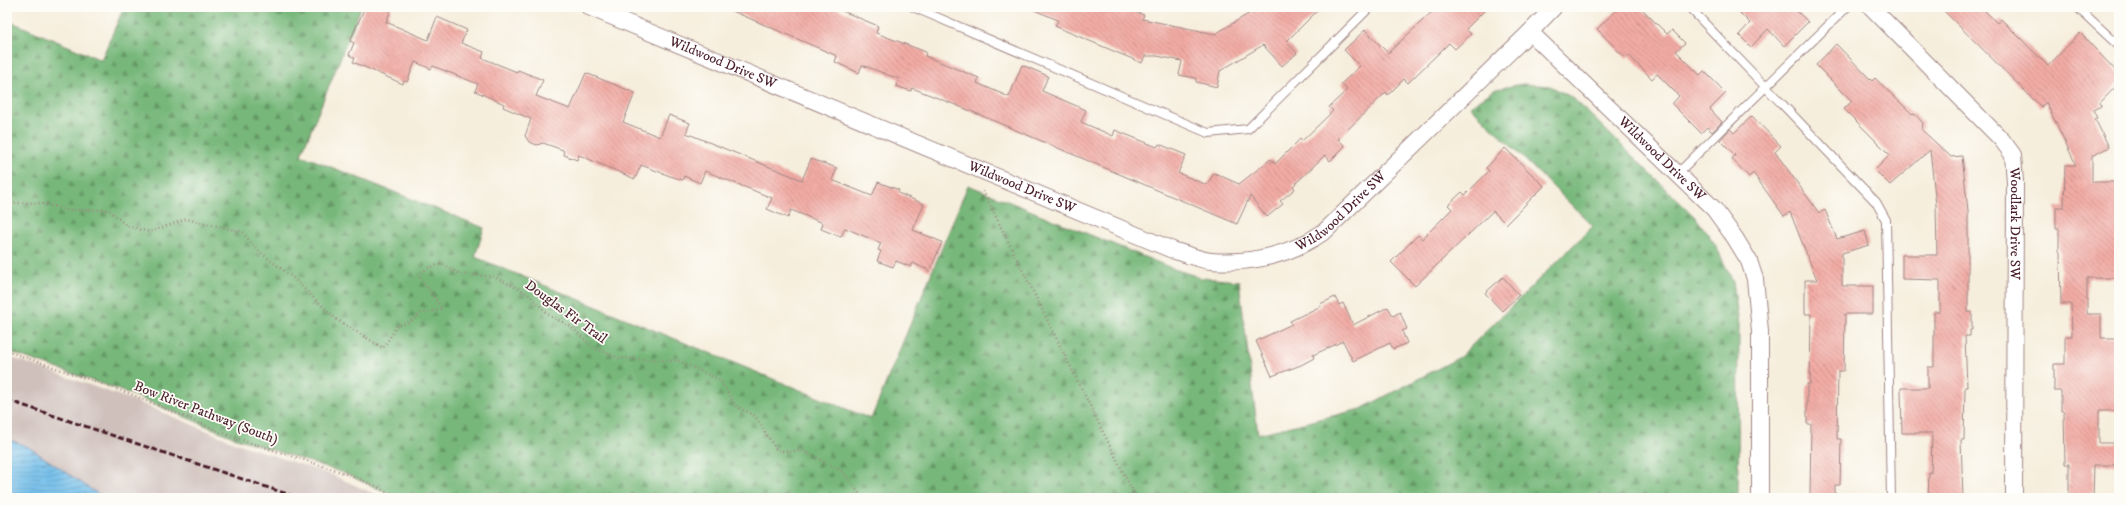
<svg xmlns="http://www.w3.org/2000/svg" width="2126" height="505" font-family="'IM FELL DW Pica',serif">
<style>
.railway{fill:#cfc0bb}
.forest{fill:url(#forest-firs);stroke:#606c52}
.water{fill:url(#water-rules);stroke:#5d6e8a}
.building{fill:url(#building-back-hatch)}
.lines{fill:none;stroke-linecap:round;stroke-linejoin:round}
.service-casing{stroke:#a08684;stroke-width:10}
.minor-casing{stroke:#a08684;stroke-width:18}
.path{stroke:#a08684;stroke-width:2.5;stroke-dasharray:1 3;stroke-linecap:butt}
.service{stroke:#fff;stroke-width:8}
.minor{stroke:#fff;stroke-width:16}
.rail{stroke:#4a1f2b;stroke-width:3;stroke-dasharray:6 3;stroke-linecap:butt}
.labels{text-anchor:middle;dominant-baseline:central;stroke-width:3.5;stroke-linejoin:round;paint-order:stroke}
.street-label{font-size:14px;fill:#4a1f2b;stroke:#fdfcf7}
</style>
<defs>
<pattern id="forest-firs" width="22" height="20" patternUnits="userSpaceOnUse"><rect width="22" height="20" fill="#77b87a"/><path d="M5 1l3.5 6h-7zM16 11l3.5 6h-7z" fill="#649564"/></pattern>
<pattern id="water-rules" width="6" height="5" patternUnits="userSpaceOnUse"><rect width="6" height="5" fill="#70bdea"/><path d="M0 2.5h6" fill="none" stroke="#5e99be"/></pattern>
<pattern id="building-back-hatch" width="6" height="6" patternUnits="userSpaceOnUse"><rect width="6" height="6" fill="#f2aca5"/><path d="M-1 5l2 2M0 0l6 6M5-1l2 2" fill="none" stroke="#c68b87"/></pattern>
</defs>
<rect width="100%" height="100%" fill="#fdfcf7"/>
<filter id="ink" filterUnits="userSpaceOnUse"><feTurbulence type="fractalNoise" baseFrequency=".025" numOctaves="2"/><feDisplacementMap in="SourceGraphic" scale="8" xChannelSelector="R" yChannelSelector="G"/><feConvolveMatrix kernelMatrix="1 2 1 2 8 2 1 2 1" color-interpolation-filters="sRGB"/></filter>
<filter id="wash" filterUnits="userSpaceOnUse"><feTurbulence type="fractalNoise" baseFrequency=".012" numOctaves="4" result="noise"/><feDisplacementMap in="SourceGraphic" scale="16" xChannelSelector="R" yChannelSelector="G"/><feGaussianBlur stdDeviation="0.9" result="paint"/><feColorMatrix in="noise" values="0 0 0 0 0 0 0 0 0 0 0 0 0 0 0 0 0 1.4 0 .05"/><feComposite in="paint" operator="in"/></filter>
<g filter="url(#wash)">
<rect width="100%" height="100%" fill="#f6eedd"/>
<!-- railway -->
<path class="railway" d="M7,356L135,401L239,444L332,475L384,498H104L27,446L7,439Z"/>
<!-- forest -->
<path class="forest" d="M124,7H361L301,155L484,228L475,257L871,419L968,185L1174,269L1202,278L1239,281L1258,434L1361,409L1460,357L1593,226L1470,106L1496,89L1523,84L1550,86L1573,98L1697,219L1715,244L1733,282L1739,325L1738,498H398L344,473L233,437L128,393L7,351V20L101,60Z"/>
<!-- water -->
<path class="water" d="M7,439L27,446L104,498H7Z"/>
<g id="blocks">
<!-- building -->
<g class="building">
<path d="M365,7H392L386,22L428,40L437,17L467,30L461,43L484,52L482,58L517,72L518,70L543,80L536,96L570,109L586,73L635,93L623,122L660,137L669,115L690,123L686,133L802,180L811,159L837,168L832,180L872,196L878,182L899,190L898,193L924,204L913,230L942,242L930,271L913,263L911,267L896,261L893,267L877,261L881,251L878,250L881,243L845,228L841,237L821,229L823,223L791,210L788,218L767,209L772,198L705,171L700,183L684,176L683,180L670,176L641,165L635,179L579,155L577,160L564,155L563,150L543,143L537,145L529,142L525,136L531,119L503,107L504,104L475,91L478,84L433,66L431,69L415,62L407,82L404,81L403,84L353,62L355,58L349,55L354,43L350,41Z"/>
<path d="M723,7H833L878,26L876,33L926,52L925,56L979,78L977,83L1009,97L1022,65L1048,76L1042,91L1086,110L1081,122L1113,136L1115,130L1157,147L1159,144L1186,155L1178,173L1207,185L1214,173L1239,184L1271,159L1275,164L1300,139L1302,141L1333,111L1329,107L1347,90L1341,84L1360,66L1344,50L1365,30L1388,53L1437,7H1488L1466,29L1471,34L1455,49L1449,43L1408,83L1404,79L1388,95L1386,92L1338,139L1345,146L1330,161L1325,155L1293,186L1295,189L1280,201L1283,204L1267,217L1250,196L1237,224L966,109L912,88L911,91L896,86L899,79L862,65L859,73L835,62L837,56Z"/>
<path d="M1027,7H1123L1144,15L1142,19L1215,34L1260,7H1321L1286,42L1297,53L1282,66L1263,45L1220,71L1217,87L1196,82V78L1179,75L1182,61L1157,56H1145L1142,63L1066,31L1055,26L1058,20Z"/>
<path d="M1620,7H1640L1667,34L1672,30L1685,43L1676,51L1700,75L1704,71L1726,93L1710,109L1722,122L1712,132L1707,127L1701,133L1672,104L1679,96L1657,74L1652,79L1629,55L1626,59L1597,29Z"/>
<path d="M1734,7H1793L1808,22L1784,46L1768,29L1751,47L1739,35L1750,23Z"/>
<path d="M1940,7H1981L1997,23L2001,19L2048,66L2080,33L2119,74V83L2100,103L2101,106L2093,110L2097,118L2095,119L2109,147L2092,156V182H2119V278H2087V314H2101V338H2119V411H2099V443H2119V465H2094L2093,498H2069V464H2065L2064,411H2061V391H2054V364H2065V336H2072L2071,304H2061L2060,252H2059V228H2056V207H2064L2065,165H2076L2046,102L2041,107Z"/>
<path d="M1836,44L1872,81L1875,78L1912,114L1914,113L1923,123L1922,130L1951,157L1962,156L1968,211V312H1972V330H1970V336H1965L1967,387H1965L1964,440H1961L1963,498H1928L1929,473H1931L1932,433H1902L1901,388H1928V367H1934V312H1940V280L1902,279V255H1937L1936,205L1930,150L1890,185L1875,170L1890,155L1844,109L1852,101L1816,65Z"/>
<path d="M1752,116L1781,146L1775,152L1819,213L1825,210L1837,239L1865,231L1869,245L1842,253V286H1873V314H1845L1844,371H1838L1837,439H1841L1840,485H1835V498H1810L1811,424H1807V384H1810L1811,314H1805V280H1817L1790,212L1784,216L1753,173L1749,177L1732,159L1735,155L1720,140L1730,129L1734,133Z"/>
<path d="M1505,148L1544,186L1506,224L1493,211L1415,286L1391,262L1418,235L1422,239L1452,209L1448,205L1462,192L1465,195L1489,171L1486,168Z"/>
<path d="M1503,277L1519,295L1502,311L1485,293Z"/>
<path d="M1335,297L1339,305L1343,303L1353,325L1388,307L1393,316L1400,312L1407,329L1402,331L1407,343L1393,349L1390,343L1353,361L1343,341L1313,355L1314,358L1301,365L1272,376L1256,341L1292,324L1290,321L1321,306L1320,304Z"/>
</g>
</g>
</g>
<g filter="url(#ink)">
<use href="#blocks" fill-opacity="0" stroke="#a08684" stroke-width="1"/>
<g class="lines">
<!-- service casing -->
<g class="service-casing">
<g id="service">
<path d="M913,7L1208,133L1248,129L1370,7"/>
<path d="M1689,7L1876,202L1886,220L1891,498"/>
<path d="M2077,7L2119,46"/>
<path d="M1678,173L1847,7"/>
</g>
</g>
<!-- minor casing -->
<g class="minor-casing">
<g id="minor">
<path id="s1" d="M589,7L1175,251C1187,254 1200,260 1211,261C1253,264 1291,255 1325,231L1530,32L1714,209L1735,238L1749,261L1755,279L1760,331V498"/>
<path id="s2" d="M1871,7L2002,140L2013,155L2015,182L2014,498"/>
<path d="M1530,32L1554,7"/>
</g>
</g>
<!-- path -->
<g class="path">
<path d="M983,191L1136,498"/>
<path d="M7,201L11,203H40L68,210H109L127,226L150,232L186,219L243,232L255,248L292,277L336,319L383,348L397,326L409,322L422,313L442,309L418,274L428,268L442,264L460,274L495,277L527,293L550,316L570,326L594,348L619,358L679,361L720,380L736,406L755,416L777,451H803L842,471L863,498"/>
<path d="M7,351L128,393L233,437L344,473L376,486L396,498"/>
</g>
<!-- service -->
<use href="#service" class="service"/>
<!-- minor -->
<use href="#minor" class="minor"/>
<!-- rail -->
<path class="rail" d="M7,400L299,498"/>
</g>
</g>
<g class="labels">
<!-- street labels -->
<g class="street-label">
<text stroke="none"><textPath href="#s1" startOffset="145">Wildwood Drive SW</textPath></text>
<text stroke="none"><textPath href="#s1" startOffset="1261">Wildwood Drive SW</textPath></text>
<text stroke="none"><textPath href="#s1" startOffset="469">Wildwood Drive SW</textPath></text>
<text stroke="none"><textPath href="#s1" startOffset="817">Wildwood Drive SW</textPath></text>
<text stroke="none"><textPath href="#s2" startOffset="274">Woodlark Drive SW</textPath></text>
<text transform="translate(566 312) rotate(36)">Douglas Fir Trail</text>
<text transform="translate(206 413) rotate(21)">Bow River Pathway (South)</text>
</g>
</g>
<!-- margin -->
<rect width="2126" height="505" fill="none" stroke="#fdfcf7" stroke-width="24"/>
</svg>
